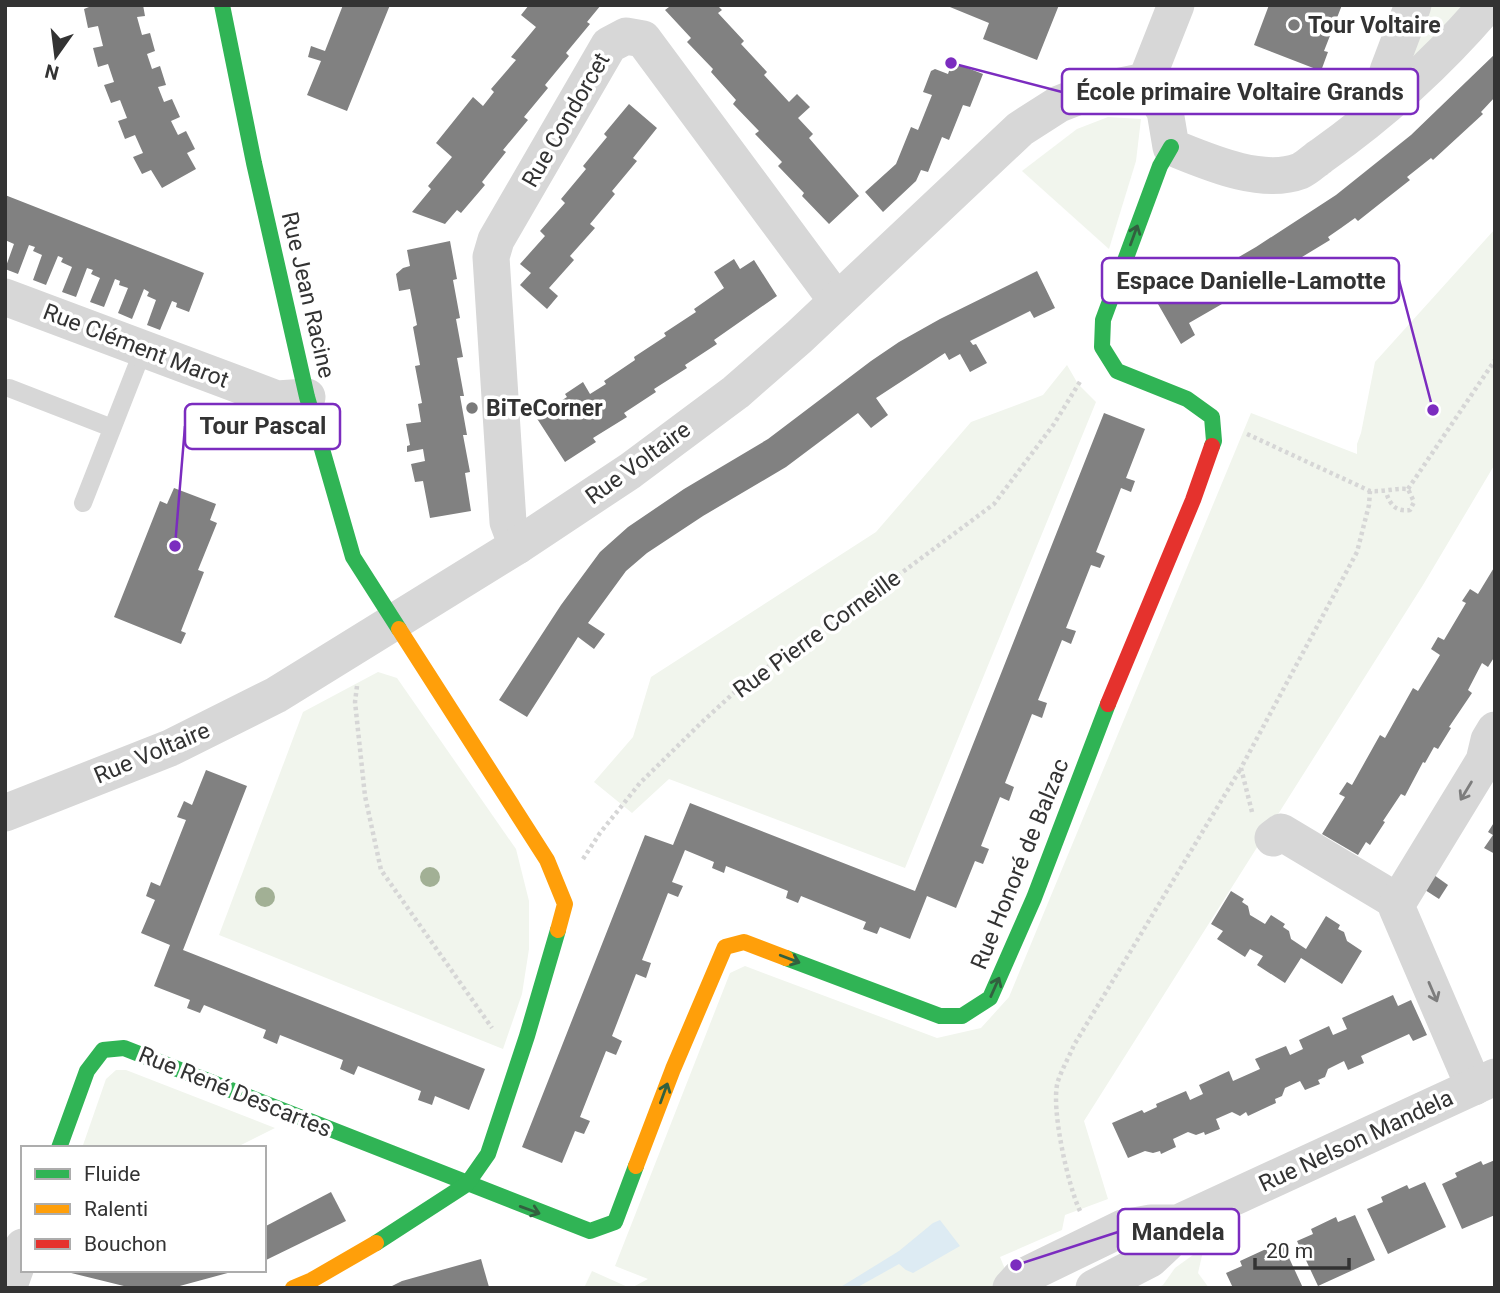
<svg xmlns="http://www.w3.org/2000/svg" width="1500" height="1293" font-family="Roboto,sans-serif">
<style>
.green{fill:#f1f5ed}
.water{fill:#ddebf3}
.building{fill:#818181}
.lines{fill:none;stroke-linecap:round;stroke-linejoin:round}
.path{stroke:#d6d6d6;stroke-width:4.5;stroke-dasharray:3.5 3.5;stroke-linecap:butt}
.lane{stroke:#d7d7d7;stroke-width:18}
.street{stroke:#d7d7d7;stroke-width:37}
.fast{stroke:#30b455;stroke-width:16}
.slow{stroke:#ff9f0a;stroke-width:16}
.jam{stroke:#e5322d;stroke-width:16}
.tree{fill:#a2b095}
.oneway{stroke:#32603f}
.oneway2{stroke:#7d7d7d}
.poi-dot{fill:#7a7a7a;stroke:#fff;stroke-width:2.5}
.labels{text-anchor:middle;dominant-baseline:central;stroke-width:7;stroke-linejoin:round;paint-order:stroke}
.poi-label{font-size:23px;font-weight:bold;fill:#333;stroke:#fff;text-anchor:start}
.street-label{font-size:23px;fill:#333;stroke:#fff}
.leader{fill:none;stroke:#7b2cbf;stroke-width:2.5}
.callout-dot{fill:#7b2cbf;stroke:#fff;stroke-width:2.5}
.callout{fill:#fff;stroke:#7b2cbf;stroke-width:2.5}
.callout-label{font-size:24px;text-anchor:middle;font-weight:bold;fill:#333}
</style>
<rect width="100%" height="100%" fill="#fff"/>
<!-- green -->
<g class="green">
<path d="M1428,5H1469L1413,67L1402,65Z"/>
<path d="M1108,117L1141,119L1136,161L1109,249L1022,171L1077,129Z"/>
<path d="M1495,229V464L1423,585L1084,1121L1108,1199L1065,1215L1062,1230L1000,1257L1005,1269L994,1288H631L648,1279L615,1266L730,973L745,966L937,1038L981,1028L1009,997L1251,413L1357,454V444L1361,433L1375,362Z"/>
<path d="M1067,365L1078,384L1096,402L905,868L669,779L632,813L594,782L633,737L651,677L876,532L971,422L1043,395Z"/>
<path d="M378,672L397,678L516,849L529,901V949L522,994L503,1049L219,935L303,712Z"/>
<path d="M116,1070H126L275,1128L235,1148H82L106,1079Z"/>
<path d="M1204,1247L1198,1273L1209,1288H1157L1163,1285L1175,1268Z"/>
<path d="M592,1271L630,1288H584Z"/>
</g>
<!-- water -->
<path class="water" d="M940,1220L960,1246L913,1273L906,1270L899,1264L856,1288H839L899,1251L933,1223Z"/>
<!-- building -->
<g class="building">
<path d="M94,5H143L145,16L137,17L142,35L150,33L155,51L147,54L152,69L160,66L166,85L158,87L164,102L172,99L180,117L171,121L178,135L186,131L195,149L187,153L196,169L162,188L151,170L142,174L133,157L143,153L135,135L125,139L118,121L127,118L120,100L111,103L104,85L114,82L108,64L98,67L93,48L103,46L98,26L88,28L84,9Z"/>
<path d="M343,5H390L347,111L307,95L321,61L308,57L311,46L325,51Z"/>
<path d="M529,5H601L587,22L590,24L566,53L569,56L545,85L548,88L524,117L528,120L503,150L506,152L482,182L485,185L461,213L457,210L445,224L412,212L431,189L428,186L452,157L436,143L473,97L483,106L494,92L491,89L516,60L511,57L536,27L521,15Z"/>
<path d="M667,5H717L722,10L718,13L744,41L741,44L767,72L764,75L789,102L797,94L810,107L798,118L813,134L809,138L859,196L829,224L802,196L804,193L778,166L782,162L755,134L759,131L733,104L736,100L711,72L713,69L687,42L691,38L665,10L669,7Z"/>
<path d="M945,5H1059L1037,60L983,39L989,23Z"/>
<path d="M1269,5H1342L1324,51L1328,52L1321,71L1254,45Z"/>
<path d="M1495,54V97L1481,112L1483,114L1433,160L1431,158L1407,177L1410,180L1382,202L1358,221L1355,218L1341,228L1328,237L1330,240L1302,257L1313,274L1284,293L1282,290L1259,303L1248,286V289L1189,323L1195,335L1181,344L1158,304L1256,247L1336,195L1411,135Z"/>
<path d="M952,62L983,74L970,107L963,105L949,140L942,137L928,172L921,170L916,181L883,212L865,192L896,164L911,127L918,130L932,95L923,92L931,71L935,69L948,74Z"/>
<path d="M629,104L657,128L633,158L637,161L612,191L615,194L590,224L595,228L570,256L574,260L549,288L558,296L547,309L520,285L531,273L520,264L545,236L540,231L565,203L561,199L586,169L583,166L607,137L604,134Z"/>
<path d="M5,195L204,273L189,312L176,307L177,303L172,301L160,330L147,325L156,300L147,296L149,292L144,289L132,319L118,313L128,288L119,285L120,281L115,279L104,307L90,302L100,278L91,274L93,270L87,268L76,297L62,292L72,267L61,262L63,258L58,256L46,285L33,280L42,255L33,251L35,247L29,245L18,274L5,269L14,244L5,240Z"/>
<path d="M450,241L457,279L453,280L460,318L456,319L463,357L457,358L464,396H460L467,435H463L470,472L465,473L471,511L430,518L423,481L415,482L411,464L425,461L423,449L407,452V446L410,445L406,424L421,422L418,404L422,403L415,366L420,365L413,327L417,325L410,289L399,291L396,274L403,268L410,266L407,250Z"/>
<path d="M734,259L740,269L754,260L777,296L714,340L717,344L685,365L687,368L654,389L656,392L624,413L627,417L593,438L596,442L565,462L536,417L567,397L565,394L583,382L590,394L606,384L604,381L635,360L634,357L666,336L664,333L696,312L694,309L724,288L714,272Z"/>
<path d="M1037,271L1055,308L1034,318L1030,311L970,341L973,345L976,344L987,363L970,372L960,354L949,360L945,353L876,398L888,415L871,428L858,413L786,467L703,516L647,553L626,571L588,623L605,634L594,649L578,637L527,717L499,700L561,605L600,552L628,527L684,489L768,439L871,361L899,342L940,319Z"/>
<path d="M1104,413L1145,429L1126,478L1135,481L1131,492L1121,488L1096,552L1105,556L1100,568L1091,565L1066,628L1076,631L1071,644L1062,640L1038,700L1047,703L1042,718L1032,714L1005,783L1014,787L1009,801L1000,797L981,846L989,849L983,864L975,861L956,908L927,896L910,939L880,927L877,934L863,929L866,922L801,896L798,903L786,898L788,891L726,866L724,873L712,868L714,862L685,850L672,882L683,886L678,897L668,893L642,960L651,963L646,978L636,974L612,1036L622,1041L616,1055L606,1051L580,1117L590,1121L584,1134L575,1131L562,1163L522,1147L645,835L673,845L690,803L915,891Z"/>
<path d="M174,488L216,504L210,520L217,523L198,570L204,572L181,631L186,633L181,644L114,617L160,501L167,504Z"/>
<path d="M1495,566V656L1488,667L1482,663L1468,690L1472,693L1449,727L1451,728L1438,749L1434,747L1425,763L1423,762L1405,796L1401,794L1383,821L1385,822L1370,845L1366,842L1358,855L1322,834L1345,797L1339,794L1347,782L1352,785L1380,735L1385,738L1413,688L1418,691L1440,655L1431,649L1438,637L1444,640L1466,603L1462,601L1470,589L1478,594Z"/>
<path d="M206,770L247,786L183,950L485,1069L469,1110L435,1096L432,1105L418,1100L421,1091L358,1066L354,1075L340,1069L343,1060L280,1035L277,1044L263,1038L266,1030L204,1005L200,1013L187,1008L190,1000L154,986L170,945L141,933L155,900L146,896L151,882L160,886L186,820L177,817L184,801L192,805Z"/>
<path d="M1495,821V854L1484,848L1493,835L1488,832Z"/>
<path d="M1434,875L1448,885L1439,899L1425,890Z"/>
<path d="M1231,891L1244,899L1242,902L1248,906L1250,915L1265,924L1271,915L1285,924L1283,927L1289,931L1291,939L1306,949L1326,916L1340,925L1338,929L1344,932L1347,941L1362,951L1342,984L1301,958L1285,983L1257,965L1263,956L1250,949L1245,957L1217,939L1223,931L1211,924Z"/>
<path d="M1393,995L1398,1006L1411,1000L1427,1035L1413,1041L1409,1034L1361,1056L1364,1063L1348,1070L1344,1061L1328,1069L1325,1077L1318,1080L1320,1084L1305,1090L1300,1081L1285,1088L1282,1096L1275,1099L1276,1103L1248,1116L1246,1112L1240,1116L1232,1112L1216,1119L1220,1129L1205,1135L1204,1132L1196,1135L1188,1132L1173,1139L1176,1147L1161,1154L1160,1151L1153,1153L1145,1151L1128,1158L1112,1123L1142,1110L1144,1113L1157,1107L1156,1104L1186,1091L1190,1100L1203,1094L1199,1085L1229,1071L1233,1081L1260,1069L1255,1059L1286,1046L1290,1055L1303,1049L1299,1040L1329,1026L1333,1035L1347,1029L1342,1018Z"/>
<path d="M1495,1160V1215L1462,1229L1442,1184L1457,1177L1455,1173L1481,1161L1483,1165Z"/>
<path d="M1425,1182L1446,1227L1388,1254L1367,1209L1383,1202L1381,1197L1407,1185L1409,1189Z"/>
<path d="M331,1192L346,1221L264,1261V1227Z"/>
<path d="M1355,1215L1375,1260L1318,1286L1297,1241L1313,1234L1311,1229L1336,1217L1338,1222Z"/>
<path d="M1284,1247L1303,1288H1233L1226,1273L1242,1266L1240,1261L1266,1249L1268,1254Z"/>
<path d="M481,1259L489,1287L388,1288L402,1281Z"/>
<path d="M59,1270H235V1271L176,1287L132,1288Z"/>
</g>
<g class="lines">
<!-- path -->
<g class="path">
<path d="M1247,434L1370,491C1384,492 1394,488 1408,489L1414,502L1410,510C1396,512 1390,505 1386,492"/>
<path d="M1408,489L1495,360"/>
<path d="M357,686L355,702L365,796L381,870L492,1028"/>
<path d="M1252,812L1241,768L1357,552L1369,505L1370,491"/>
<path d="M583,859L600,833L640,783L701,723L750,678L814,638L994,504L1054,424L1081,380"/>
<path d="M1080,1211C1068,1186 1050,1106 1058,1081C1062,1069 1069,1057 1074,1045L1241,768"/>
</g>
<!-- lane -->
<g class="lane">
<path d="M9,388L112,428"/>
<path d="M83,503L143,350"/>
</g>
<!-- street -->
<g class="street">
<path d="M1146,81L1165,111L1171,147C1206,161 1261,186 1300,171C1307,168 1315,160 1321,156C1382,113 1439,61 1487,5"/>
<path d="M1399,92L1388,71L1413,5"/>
<path d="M5,297L277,399L307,397"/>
<path d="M517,546L508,522L491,257L496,240L609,45L626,36L643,39L837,301"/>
<path d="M5,813L170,748L276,695L517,546L630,471L736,392L799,337L1020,129L1059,104L1087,93L1146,81L1176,5"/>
<path d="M1273,838L1281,832L1398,902"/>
<path d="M1474,1087L1397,908L1398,902L1484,761L1489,740L1495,730"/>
<path d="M10,1283L23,1247"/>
<path d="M1011,1288L1020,1278L1123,1228L1151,1223H1178L1495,1077"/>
<path d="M1094,1288L1150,1259L1167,1243L1178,1223"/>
</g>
<!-- fast -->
<g class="fast">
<path d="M222,5L254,163L307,397L353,557L399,629"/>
<path d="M1171,147L1160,166L1103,320L1102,347L1117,371L1187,399L1212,417L1214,441L1212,446"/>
<path d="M786,958L940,1016H962L990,998L1034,898L1108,704"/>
<path d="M59,1148L87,1071L103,1050L124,1048L590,1231L615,1222L636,1166"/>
<path d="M376,1243L467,1184L488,1154L527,1036L558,930"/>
</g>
<!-- slow -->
<g class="slow">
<path d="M399,629L547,860L565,904L558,930"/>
<path d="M636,1166L673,1069L725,947L744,942L786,958"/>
<path d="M293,1288L312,1280L376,1243"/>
</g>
<!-- jam -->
<path class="jam" d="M1108,704L1193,500L1212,446"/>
</g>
<!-- trees -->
<g class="tree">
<circle cx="430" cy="877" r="10"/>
<circle cx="265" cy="897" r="10"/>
</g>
<!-- one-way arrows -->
<defs><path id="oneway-shaft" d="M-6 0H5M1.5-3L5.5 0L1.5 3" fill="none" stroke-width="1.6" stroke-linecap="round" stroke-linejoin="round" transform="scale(1.75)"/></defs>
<g class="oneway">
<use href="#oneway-shaft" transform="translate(1134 235) rotate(-70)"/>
<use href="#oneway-shaft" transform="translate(790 959) rotate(21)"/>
<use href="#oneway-shaft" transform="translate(995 987) rotate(-66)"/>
<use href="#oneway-shaft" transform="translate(664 1093) rotate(-70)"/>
<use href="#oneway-shaft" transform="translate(530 1210) rotate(20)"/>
</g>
<g class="oneway2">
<use href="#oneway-shaft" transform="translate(1466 791) rotate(121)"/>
<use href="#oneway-shaft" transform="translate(1433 992) rotate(67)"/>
</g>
<!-- markers -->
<g class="poi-dot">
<circle cx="1294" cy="25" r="7"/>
<circle cx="472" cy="408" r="7"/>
</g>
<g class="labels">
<!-- poi labels -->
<g class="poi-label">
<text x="1308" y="25">Tour Voltaire</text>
<text x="486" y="408">BiTeCorner</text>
</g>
<!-- street labels -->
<g class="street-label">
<text transform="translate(566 120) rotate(-60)">Rue Condorcet</text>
<text transform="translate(308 295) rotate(77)">Rue Jean Racine</text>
<text transform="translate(136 346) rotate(21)">Rue Clément Marot</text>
<text transform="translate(638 463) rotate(-36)">Rue Voltaire</text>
<text transform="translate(817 634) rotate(-36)">Rue Pierre Corneille</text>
<text transform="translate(152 753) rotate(-23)">Rue Voltaire</text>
<text transform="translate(1020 864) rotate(-68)">Rue Honoré de Balzac</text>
<text transform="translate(235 1092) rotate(22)">Rue René Descartes</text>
<text transform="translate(1356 1141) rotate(-25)">Rue Nelson Mandela</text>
</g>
</g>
<!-- callouts -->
<path class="leader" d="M951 63L1062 92M1433 410L1399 280M175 546L185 426M1016 1265L1118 1232"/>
<g class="callout-dot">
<circle cx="951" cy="63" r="7"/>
<circle cx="1433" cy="410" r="7"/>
<circle cx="175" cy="546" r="7"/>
<circle cx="1016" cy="1265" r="7"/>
</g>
<g class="callout">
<rect x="1062" y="69" width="356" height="45" rx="7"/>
<rect x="1102" y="258" width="297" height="45" rx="7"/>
<rect x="185" y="404" width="155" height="45" rx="7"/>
<rect x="1118" y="1209" width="121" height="45" rx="7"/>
</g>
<g class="callout-label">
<text x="1240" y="100">École primaire Voltaire Grands</text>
<text x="1251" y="289">Espace Danielle-Lamotte</text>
<text x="263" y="434">Tour Pascal</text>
<text x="1178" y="1240">Mandela</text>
</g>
<!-- border -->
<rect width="1500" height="1293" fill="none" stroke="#333333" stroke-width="14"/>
<!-- legend -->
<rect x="21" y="1146" width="245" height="126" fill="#ffffff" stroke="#adadad" stroke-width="2"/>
<rect x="35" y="1169" width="35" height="10" fill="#30b455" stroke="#adadad" stroke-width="2"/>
<text x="84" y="1181" font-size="21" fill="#333333">Fluide</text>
<rect x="35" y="1204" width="35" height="10" fill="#ff9f0a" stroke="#adadad" stroke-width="2"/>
<text x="84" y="1216" font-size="21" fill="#333333">Ralenti</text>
<rect x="35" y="1239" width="35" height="10" fill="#e5322d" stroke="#adadad" stroke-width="2"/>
<text x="84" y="1251" font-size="21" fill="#333333">Bouchon</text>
<!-- north arrow -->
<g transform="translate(56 56) rotate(194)" stroke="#ffffff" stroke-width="5" paint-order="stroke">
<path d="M0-5L12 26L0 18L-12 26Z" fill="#333333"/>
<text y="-10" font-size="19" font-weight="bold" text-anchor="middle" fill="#333333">N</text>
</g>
<!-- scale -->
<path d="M1255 1258v10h94v-10" fill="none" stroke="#333333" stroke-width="3.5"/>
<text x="1266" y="1258" font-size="21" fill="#333333" stroke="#ffffff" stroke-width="5" paint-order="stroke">20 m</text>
</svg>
